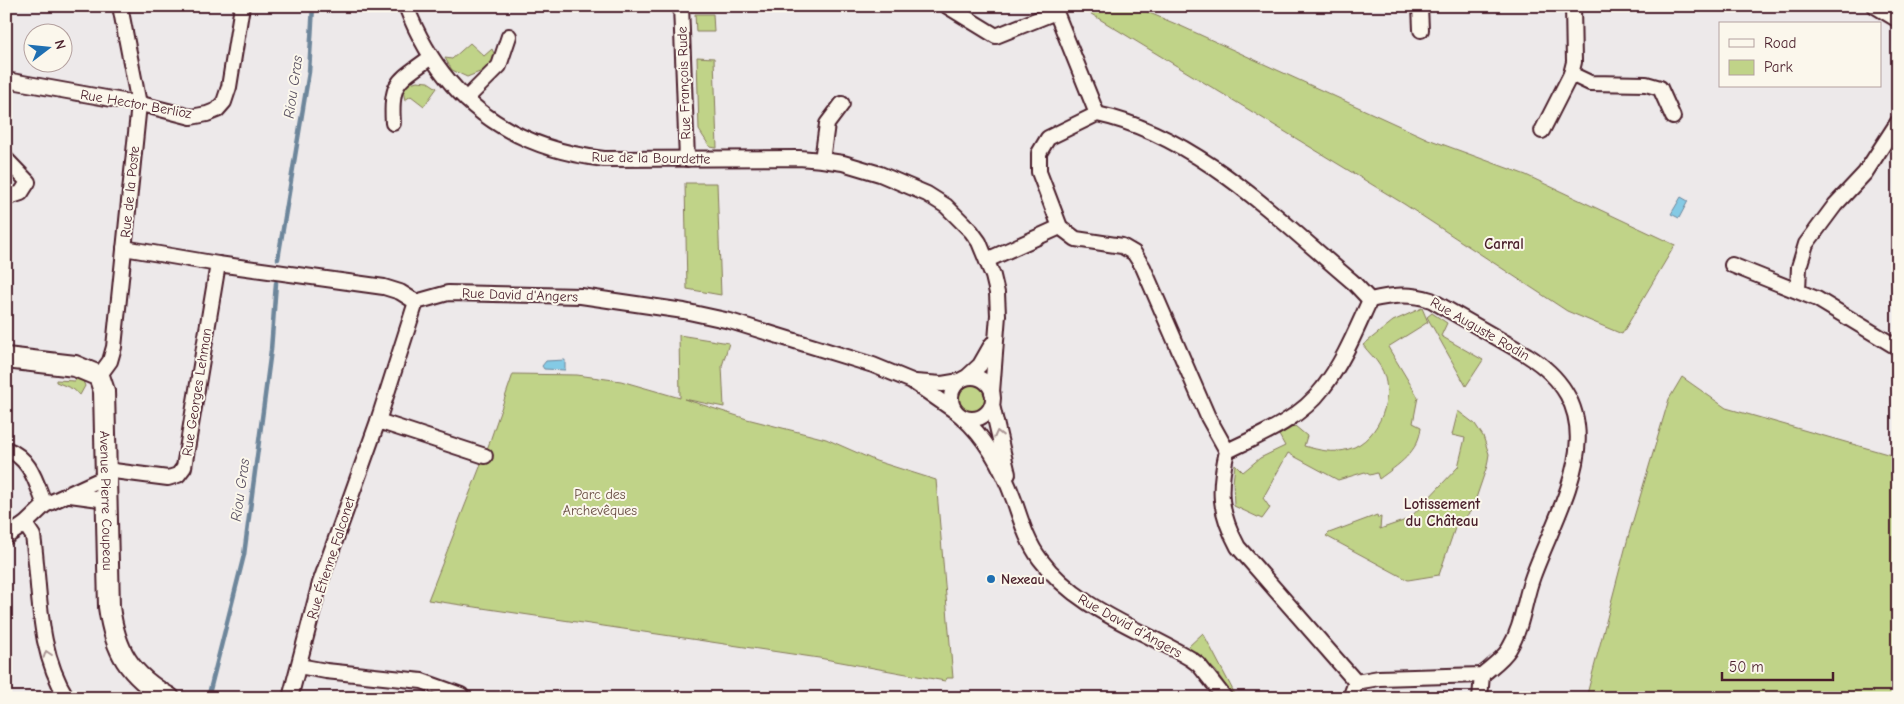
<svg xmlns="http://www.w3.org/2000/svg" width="1904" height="704" font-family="'Comic Neue',sans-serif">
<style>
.green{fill:#c0d388;stroke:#85795a}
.water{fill:#84cae5;stroke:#6d869b}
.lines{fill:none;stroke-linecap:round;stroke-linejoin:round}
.stream{stroke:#6d869b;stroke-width:4.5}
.street-casing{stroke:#4a1f2b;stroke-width:18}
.secondary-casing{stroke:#4a1f2b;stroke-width:24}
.street{stroke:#fbf7ec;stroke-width:14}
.secondary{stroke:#fbf7ec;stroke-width:20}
.oneway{stroke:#ab9695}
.poi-dot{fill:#1f6fb2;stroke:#fbf7ec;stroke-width:2}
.labels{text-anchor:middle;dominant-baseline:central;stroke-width:4;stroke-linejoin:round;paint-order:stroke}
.street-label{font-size:14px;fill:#4a1f2b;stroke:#fbf7ec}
.park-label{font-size:14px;fill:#684c42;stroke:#fbf7ec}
.poi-label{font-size:14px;font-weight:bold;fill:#4a1f2b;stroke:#fbf7ec;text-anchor:start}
.water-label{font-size:15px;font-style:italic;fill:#5b5263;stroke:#fbf7ec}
.neighbourhood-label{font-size:15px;font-weight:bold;fill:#4a1f2b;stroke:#fbf7ec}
</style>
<rect width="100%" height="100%" fill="#ede9ea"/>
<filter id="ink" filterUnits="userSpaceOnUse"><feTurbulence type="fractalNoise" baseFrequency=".02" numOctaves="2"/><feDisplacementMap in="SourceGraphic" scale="10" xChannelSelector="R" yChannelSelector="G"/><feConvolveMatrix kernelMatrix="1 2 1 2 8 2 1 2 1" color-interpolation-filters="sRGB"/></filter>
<g filter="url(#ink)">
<!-- green -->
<g class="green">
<path d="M1078,6H1133L1183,27L1428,139L1526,175L1675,245L1622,334L1567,311L1404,204Z"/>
<path d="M695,14H713L714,32H696Z"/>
<path d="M470,43L484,56L492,49L496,58L485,70L467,77L452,70L445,58L452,59Z"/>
<path d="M697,57L714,58L717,148L710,147L699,130Z"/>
<path d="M417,81L428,82L437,88L424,106L411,96L405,100L403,91L408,84Z"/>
<path d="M685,183H717L721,295L687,289Z"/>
<path d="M1422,308L1428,322L1388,347L1418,397L1413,423L1421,427C1419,452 1398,465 1379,479L1377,473L1370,475L1365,472L1338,480L1288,453L1263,498L1270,508L1262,519L1234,506L1233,483L1235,464L1243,472L1260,458L1285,446L1279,435L1295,426L1307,436L1304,446C1319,450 1333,454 1349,449C1380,440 1397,393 1380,366C1376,359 1368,352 1363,345L1393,321Z"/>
<path d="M1432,313L1447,323L1441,336L1483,360L1466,386L1427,317Z"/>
<path d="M679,335L729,343L722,366L724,407L684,399L747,419L826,439L876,461L936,480L953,678H947L945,681L819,658L428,600L489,444L513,374L577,375L621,381L680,398Z"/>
<path d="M1682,377L1726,408L1898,457V698H1586L1629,534L1669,399Z"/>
<path d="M76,378L83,381L85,386L80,395L73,389L56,382V380L75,381Z"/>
<circle cx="971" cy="398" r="15"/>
<path d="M1458,411L1475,424L1483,436L1489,454L1487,466L1472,510L1455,528L1439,575L1408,580L1326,536L1329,533L1377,515L1378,518L1381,517L1380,529L1409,519L1458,467L1465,438L1452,435Z"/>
<path d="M1203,633L1237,698H1234L1216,671L1188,647Z"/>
</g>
<!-- water -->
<g class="water">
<path d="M1681,197L1688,201L1679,218L1671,214Z"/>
<path d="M565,360V370L544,369L542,366L546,361Z"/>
</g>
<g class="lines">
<!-- stream -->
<g class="stream">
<path d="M278,259L309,72L313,6"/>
<path d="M208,698L244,555L271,350L276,283"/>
</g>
<!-- street casing -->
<g class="street-casing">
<g id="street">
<path d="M406,6C441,97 507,148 604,159L799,158L822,160L843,163L880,174L927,194L946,206L971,231L979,242L993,276L997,293L998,315L992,392"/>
<path d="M681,6L687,159"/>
<path d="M947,6L996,36L1056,12L1097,114"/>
<path d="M1420,6L1421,30"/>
<path d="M1875,6L1898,20"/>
<path d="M1571,74L1590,83L1646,84L1660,88L1673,117"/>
<path d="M6,80L145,105L191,117L207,114L217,110L224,102L229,87L242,6"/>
<path d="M466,99L499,66L509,36"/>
<path d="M1097,114C1197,135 1278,219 1354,283L1370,300C1392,295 1410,293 1431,300L1527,355C1621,414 1561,500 1533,576C1524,600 1523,626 1509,649C1503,659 1491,667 1482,675L1379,678L1356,682L1238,547C1219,512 1218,490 1227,451L1208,417L1143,267L1134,253L1122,246L1076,239L1060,227L1039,172V153L1048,138Z"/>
<path d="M393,123C390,80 399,81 431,57"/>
<path d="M1542,131L1571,74L1574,62L1573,6"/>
<path d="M6,159L28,182L21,193L6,198"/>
<path d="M822,160L827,124L842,104"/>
<path d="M124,248L218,264L384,287L400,292L416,302L448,293L581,296L684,311L730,321L873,365L912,381L955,411"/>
<path d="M987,260L1060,227"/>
<path d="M1732,265L1817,299L1898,348"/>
<path d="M1798,290L1799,267L1806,244L1835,205L1865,173L1898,122"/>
<path d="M99,376L110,361L114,347L139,104L120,6"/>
<circle cx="972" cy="398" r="21"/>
<path d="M967,377L980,365L992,344"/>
<path d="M915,382L942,384L960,381"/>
<path d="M992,405L1008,474"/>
<path d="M962,417C986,438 1003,470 1014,500C1021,520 1027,542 1040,559C1077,609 1139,628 1191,659L1199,665L1225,698"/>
<path d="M378,421L485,456"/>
<path d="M6,449C31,458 36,483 45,505"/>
<path d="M1227,451C1261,435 1300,419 1323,388C1344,361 1356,330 1370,300"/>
<path d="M106,470L168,478L178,475L184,467L218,264"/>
<path d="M70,495L107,500"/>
<path d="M25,524L33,536C41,592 36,648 67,698"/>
<path d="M6,537L25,524L45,505L97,481H107"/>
<path d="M299,666L326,671L422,681L461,695"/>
<path d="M290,698L320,583L378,421L416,302"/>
<path d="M1350,698L1356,682"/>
<path d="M1480,698L1482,675"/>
</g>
</g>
<!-- secondary casing -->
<g class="secondary-casing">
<g id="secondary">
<path id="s1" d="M6,358L75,366L99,376L104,391L109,607C115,651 129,675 169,698"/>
</g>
</g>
<!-- street -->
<use href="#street" class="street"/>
<!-- secondary -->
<use href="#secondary" class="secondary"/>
</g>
<!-- one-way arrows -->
<defs><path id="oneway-chevron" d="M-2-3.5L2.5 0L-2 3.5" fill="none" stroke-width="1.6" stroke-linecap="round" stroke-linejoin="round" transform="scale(1.25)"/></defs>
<g class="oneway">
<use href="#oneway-chevron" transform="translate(998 434) rotate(-104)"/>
<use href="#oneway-chevron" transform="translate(47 654) rotate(-108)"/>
</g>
</g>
<!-- markers -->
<circle class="poi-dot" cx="991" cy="579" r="5"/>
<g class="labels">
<!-- street labels -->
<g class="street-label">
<text transform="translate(684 83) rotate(-92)">Rue François Rude</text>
<text transform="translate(136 104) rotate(10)">Rue Hector Berlioz</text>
<text transform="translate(651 158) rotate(1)">Rue de la Bourdette</text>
<text transform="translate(130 192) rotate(-84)">Rue de la Poste</text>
<text transform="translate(520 295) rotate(2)">Rue David d'Angers</text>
<text transform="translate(1480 329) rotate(30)">Rue Auguste Rodin</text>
<text transform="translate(197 392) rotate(-81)">Rue Georges Lehman</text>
<text stroke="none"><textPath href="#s1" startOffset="221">Avenue Pierre Coupeau</textPath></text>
<text transform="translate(331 558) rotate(-72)">Rue Étienne Falconet</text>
<text transform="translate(1130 626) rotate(29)">Rue David d'Angers</text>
</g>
<!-- park labels -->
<g class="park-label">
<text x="600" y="494">Parc des<tspan x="600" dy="16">Archevêques</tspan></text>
</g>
<!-- poi labels -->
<g class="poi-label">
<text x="1001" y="579">Nexeau</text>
</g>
<!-- water labels -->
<g class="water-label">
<text transform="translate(293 87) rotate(-82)">Riou Gras</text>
<text transform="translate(240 490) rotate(-82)">Riou Gras</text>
</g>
<!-- neighbourhood labels -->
<g class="neighbourhood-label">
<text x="1504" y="244">Carral</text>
<text x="1442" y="504">Lotissement<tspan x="1442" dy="17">du Château</tspan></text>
</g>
</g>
<!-- margin -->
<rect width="1904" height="704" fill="none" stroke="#fbf7ec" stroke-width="25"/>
<rect x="12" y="12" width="1879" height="679" fill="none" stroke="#4a1f2b" stroke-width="2" filter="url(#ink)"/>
<!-- legend -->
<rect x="1719" y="22" width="162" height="65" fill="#fbf7ec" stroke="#b4a19f"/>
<rect x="1729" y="39" width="25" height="8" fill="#fbf7ec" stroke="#b4a19f"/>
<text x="1764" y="48" font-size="15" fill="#4a1f2b">Road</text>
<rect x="1729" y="60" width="25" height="15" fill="#c0d388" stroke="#b4a19f"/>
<text x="1764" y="72" font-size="15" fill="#4a1f2b">Park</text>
<!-- north arrow -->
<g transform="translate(48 48) rotate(74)"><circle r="24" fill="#fbf7ec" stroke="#b4a19f"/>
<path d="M0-4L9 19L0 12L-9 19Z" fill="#1f6fb2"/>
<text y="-8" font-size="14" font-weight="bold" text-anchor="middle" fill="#4a1f2b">N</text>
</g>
<!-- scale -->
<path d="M1722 672v8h111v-8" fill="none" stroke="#4a1f2b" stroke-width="2.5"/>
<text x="1729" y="672" font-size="15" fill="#4a1f2b" stroke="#fbf7ec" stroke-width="4" paint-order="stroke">50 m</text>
</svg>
